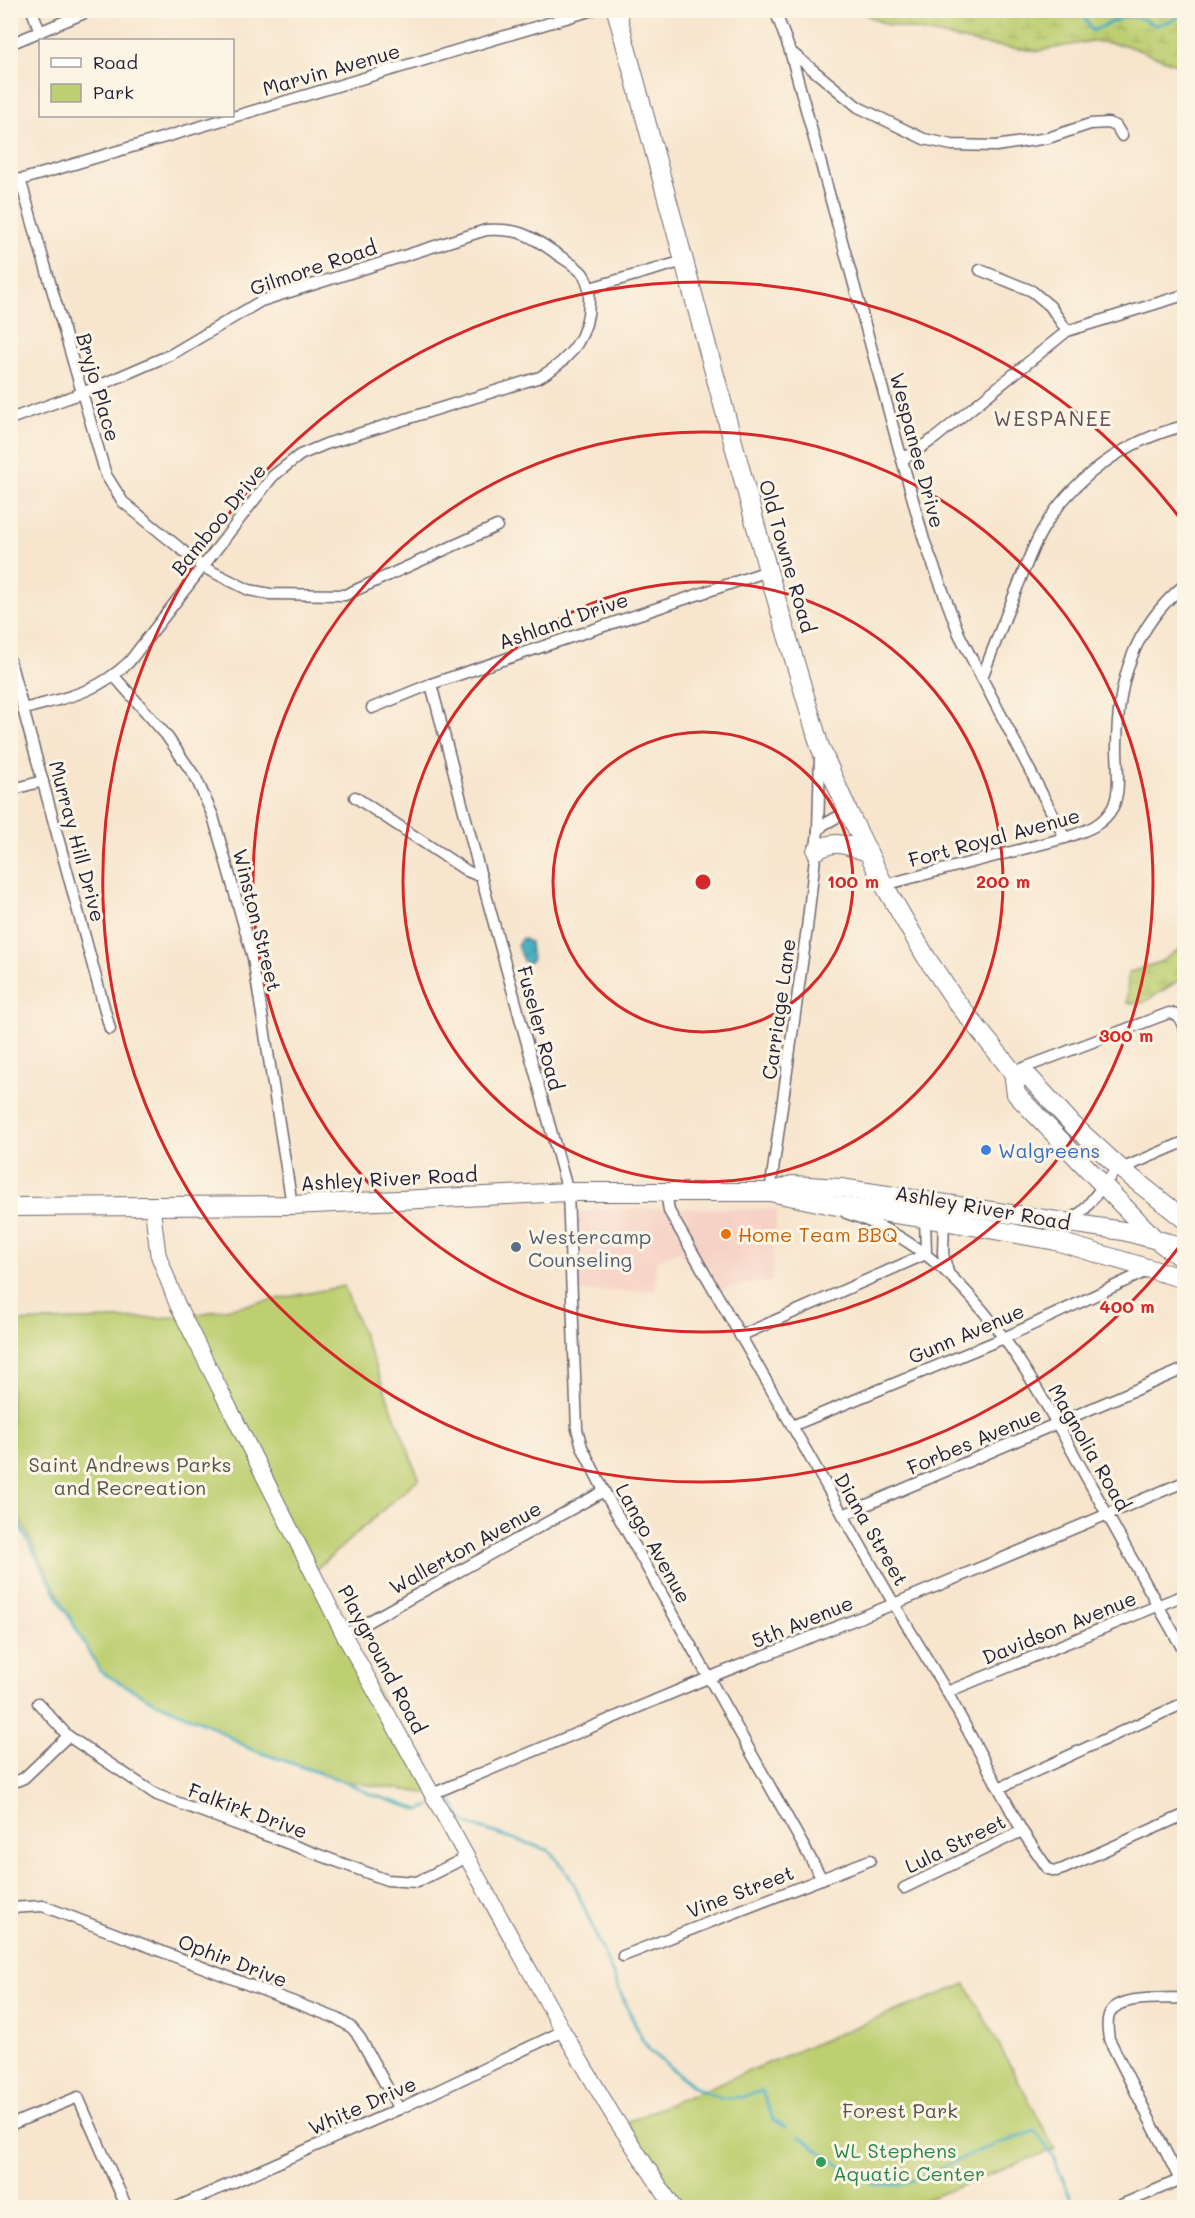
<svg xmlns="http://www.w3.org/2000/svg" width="1195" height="2218" font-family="Mali,sans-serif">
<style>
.built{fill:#f6d1c5}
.green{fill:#becf72;stroke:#707856;stroke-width:1.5}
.wetland{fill:url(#wetland-marsh);stroke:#707856;stroke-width:1.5}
.water{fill:url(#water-waves);stroke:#32687e;stroke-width:1.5}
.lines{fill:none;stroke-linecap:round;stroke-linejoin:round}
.stream{stroke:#43afc1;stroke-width:3}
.minor-casing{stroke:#6d666e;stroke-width:13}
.secondary-casing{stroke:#6d666e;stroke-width:17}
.primary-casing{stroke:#6d666e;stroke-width:20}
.minor{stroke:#fff;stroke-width:10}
.secondary{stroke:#fff;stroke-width:15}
.primary{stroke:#fff;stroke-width:18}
.ring{fill:none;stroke:#d62828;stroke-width:3}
.shop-dot{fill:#3f7fe0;stroke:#fcf5e5;stroke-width:2}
.food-dot{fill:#e8710a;stroke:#fcf5e5;stroke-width:2}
.service-dot{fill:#5c6f8a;stroke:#fcf5e5;stroke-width:2}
.leisure-dot{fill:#2e9e5b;stroke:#fcf5e5;stroke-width:2}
.labels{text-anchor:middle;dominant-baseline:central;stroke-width:6;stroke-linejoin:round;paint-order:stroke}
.street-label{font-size:20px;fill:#22223b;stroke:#fcf5e5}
.shop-label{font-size:20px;fill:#366cbe;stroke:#fcf5e5;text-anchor:start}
.food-label{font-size:20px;fill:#c56008;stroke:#fcf5e5;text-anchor:start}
.service-label{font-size:20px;fill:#4e5e75;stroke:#fcf5e5;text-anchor:start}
.park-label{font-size:20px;fill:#51564c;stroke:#fcf5e5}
.leisure-label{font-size:20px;fill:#27864d;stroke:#fcf5e5;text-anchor:start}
.neighbourhood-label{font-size:21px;letter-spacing:1.5px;fill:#63525a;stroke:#fcf5e5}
.centre{fill:#d62828;stroke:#fcf5e5;stroke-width:3}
.ring-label{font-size:18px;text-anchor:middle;font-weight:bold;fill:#d62828;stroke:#fcf5e5;stroke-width:6;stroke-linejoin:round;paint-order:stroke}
</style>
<defs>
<pattern id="wetland-marsh" width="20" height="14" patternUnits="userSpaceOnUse" patternTransform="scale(1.5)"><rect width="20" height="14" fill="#becf72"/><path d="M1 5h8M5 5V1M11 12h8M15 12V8" fill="none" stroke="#a3b164"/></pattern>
<pattern id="water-waves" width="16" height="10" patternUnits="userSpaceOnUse" patternTransform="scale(1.5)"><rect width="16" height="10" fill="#43afc1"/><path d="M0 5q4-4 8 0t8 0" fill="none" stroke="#388e9e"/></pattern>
</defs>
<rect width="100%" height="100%" fill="#fcf5e5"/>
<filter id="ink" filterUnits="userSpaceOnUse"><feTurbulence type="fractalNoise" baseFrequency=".0167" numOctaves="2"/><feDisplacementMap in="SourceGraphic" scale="12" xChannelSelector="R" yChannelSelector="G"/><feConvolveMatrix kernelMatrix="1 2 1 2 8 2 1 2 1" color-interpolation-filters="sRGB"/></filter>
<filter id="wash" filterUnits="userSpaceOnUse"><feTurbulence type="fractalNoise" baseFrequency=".008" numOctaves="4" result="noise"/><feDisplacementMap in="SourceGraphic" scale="24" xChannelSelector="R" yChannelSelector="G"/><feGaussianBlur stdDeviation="1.35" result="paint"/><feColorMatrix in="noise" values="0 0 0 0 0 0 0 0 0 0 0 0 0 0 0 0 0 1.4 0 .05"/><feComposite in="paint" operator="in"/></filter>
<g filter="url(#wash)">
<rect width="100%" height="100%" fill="#f7e5cd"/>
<!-- built -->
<path class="built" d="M673,1208L777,1209L772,1281L707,1291L680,1251L656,1261V1291L576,1292L575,1224L581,1213L592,1210Z"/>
<!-- green -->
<g class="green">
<path d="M344,1286L419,1478L313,1572L432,1794L343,1781L250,1749L211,1726L151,1700L101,1672L88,1652L11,1502V1322L184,1317Z"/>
<path d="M966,1984L1055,2149L907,2207H683L626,2122L860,2025Z"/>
</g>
<!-- wetland -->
<g class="wetland">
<path d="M858,11H1184V67L1125,45L1092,41L1038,51L988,45L885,24Z"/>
<path d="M1184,946V977L1143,1003H1127L1128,973L1160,962Z"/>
</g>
<!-- water -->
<path class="water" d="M522,938L530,942L532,960L529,963L523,961L517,945Z"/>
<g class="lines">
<!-- stream -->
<g class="stream">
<path d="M1080,10L1092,31C1121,20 1124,8 1155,25L1171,21L1184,13"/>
<path d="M1027,17L1056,10"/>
<path d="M10,1508L58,1597L101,1672L151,1700L211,1726L250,1749L343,1781L370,1794L420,1810L429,1806"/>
<path d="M446,1800L450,1799L465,1823L548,1850L564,1868L574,1884L622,1996L642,2039L650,2051L694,2087L720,2098L742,2097L762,2091L773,2119L785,2127"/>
<path d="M799,2136L839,2165L875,2184L902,2185L978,2151L1035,2131L1053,2157L1075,2208"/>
</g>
</g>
</g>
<g filter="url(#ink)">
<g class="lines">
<!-- minor casing -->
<g class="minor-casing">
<g id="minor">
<path d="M32,10L40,32"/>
<path d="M775,10L790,51L858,107L924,139L952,145L996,146L1048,138L1090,124L1108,123L1116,126L1122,136"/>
<path d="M10,44L92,10"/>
<path d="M790,51L924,540L959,634L1065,838"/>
<path d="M20,179L106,475L123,502L203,567L249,590L270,594L345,595L497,526"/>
<path d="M10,183L593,10"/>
<path d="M980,270L1032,291L1050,306L1067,331"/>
<path d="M590,288L684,261"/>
<path d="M10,419L82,393L172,354L261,301L486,230C517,228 530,235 554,252C563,259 577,266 583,274C589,283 590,291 589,301C589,337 570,360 540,377L326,444L300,455L273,476L129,662C95,694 67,697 24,709"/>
<path d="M902,460L935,438L1067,331L1184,295"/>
<path d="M10,661L110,1029"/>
<path d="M114,676L166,735L196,778L213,816L253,958L292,1205"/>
<path d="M982,678C993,648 1005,618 1017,588C1025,569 1032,547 1043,529C1073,477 1127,440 1184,426"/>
<path d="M431,684L480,873L568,1192L577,1429L582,1447L604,1491L822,1879"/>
<path d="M372,708L431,684L768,571"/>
<path d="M10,790L43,781"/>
<path d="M355,797L467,871L474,874L480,873"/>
<path d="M818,831L820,756"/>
<path d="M884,885L1065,838C1085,831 1103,826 1113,807C1121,791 1117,765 1117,748C1117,682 1133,628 1184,585"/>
<path d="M1013,1072L1169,1013C1179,1014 1181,1020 1184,1029"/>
<path d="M666,1191L669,1211L894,1604L947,1692L1022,1831L1048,1869L1056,1871L1063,1869L1184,1815"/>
<path d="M773,1193L770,1192L807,928L818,831L823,825L848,811"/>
<path d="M846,1213C969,1251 1030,1375 1088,1480C1120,1537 1151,1594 1184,1651"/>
<path d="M925,1215L926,1254"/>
<path d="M944,1217L943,1254L948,1272"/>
<path d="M1067,1223L1084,1210L1114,1172L1184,1142"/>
<path d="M740,1336L926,1254"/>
<path d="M792,1426L1004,1338L1151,1269"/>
<path d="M843,1515L1184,1369"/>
<path d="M344,1635L604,1491"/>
<path d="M947,1692L1184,1595"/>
<path d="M38,1703L68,1736L157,1795L387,1880L417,1882L467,1857"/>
<path d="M10,1784L24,1778L68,1736"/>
<path d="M999,1788L1184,1703"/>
<path d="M432,1794L708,1678L894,1604L1184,1482"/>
<path d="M904,1888L1022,1831"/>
<path d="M10,1908L43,1906L338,2019L352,2028L360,2038L399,2109"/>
<path d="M623,1956L870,1860"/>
<path d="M10,2125L78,2097L127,2208"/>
<path d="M1180,2180L1109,2039C1108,2031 1106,2023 1109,2015C1117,1994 1165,1999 1184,1998"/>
<path d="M175,2208L399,2109L563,2031"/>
<path d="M1114,2208L1184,2178"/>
</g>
</g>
<!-- secondary casing -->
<g class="secondary-casing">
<path id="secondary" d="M152,1205L158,1254L177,1304L344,1635L563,2031L614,2117L674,2208"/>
</g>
<!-- primary casing -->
<g class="primary-casing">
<g id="primary">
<path d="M616,10L768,571L820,747L848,811L884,885L926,957L955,1000L1013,1072"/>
<path d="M816,851C836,838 847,846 868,852"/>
<path d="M1013,1072L1016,1094L1155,1239L1184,1260"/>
<path d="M1013,1072L1030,1078L1074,1126L1121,1169L1184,1219"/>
<path d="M778,1190L792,1185L841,1188L887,1195L1123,1231L1184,1247"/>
<path d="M10,1207L292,1205L568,1192H770L832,1205L944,1221L1056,1241L1184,1279"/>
</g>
</g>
<!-- minor -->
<use href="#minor" class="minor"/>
<!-- secondary -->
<use href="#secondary" class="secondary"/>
<!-- primary -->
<use href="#primary" class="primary"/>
</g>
</g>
<!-- distance rings -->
<g class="ring">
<circle cx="703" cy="882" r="150"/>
<circle cx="703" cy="882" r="300"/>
<circle cx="703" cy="882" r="450"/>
<path d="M1182 1243A600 600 0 1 1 1182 521"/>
</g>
<!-- markers -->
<circle class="shop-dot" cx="986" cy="1150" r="6"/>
<circle class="food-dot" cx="726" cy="1234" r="6"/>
<circle class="service-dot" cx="516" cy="1247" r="6"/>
<circle class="leisure-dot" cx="821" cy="2162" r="6"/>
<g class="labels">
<!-- street labels -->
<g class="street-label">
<text transform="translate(331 69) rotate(-16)">Marvin Avenue</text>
<text transform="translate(313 267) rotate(-19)">Gilmore Road</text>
<text transform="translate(99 387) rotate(74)">Bryjo Place</text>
<text transform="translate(918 450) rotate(75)">Wespanee Drive</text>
<text transform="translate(218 519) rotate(-51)">Bamboo Drive</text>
<text transform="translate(788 556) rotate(74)">Old Towne Road</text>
<text transform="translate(563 620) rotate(-19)">Ashland Drive</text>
<text transform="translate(994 837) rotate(-15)">Fort Royal Avenue</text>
<text transform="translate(78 841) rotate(75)">Murray Hill Drive</text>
<text transform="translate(258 920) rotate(76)">Winston Street</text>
<text transform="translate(778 1009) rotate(-82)">Carriage Lane</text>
<text transform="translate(541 1028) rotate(75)">Fuseler Road</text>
<text transform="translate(389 1178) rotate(-3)">Ashley River Road</text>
<text transform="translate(983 1207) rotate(10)">Ashley River Road</text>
<text transform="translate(966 1333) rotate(-23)">Gunn Avenue</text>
<text transform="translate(974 1440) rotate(-23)">Forbes Avenue</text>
<text transform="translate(1090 1447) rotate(60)">Magnolia Road</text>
<text transform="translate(872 1529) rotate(60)">Diana Street</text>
<text transform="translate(654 1543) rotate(61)">Lango Avenue</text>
<text transform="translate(465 1547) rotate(-29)">Wallerton Avenue</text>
<text transform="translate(802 1621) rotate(-22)">5th Avenue</text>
<text transform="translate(1059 1627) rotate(-22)">Davidson Avenue</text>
<text transform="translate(383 1659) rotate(62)">Playground Road</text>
<text transform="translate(248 1810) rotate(20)">Falkirk Drive</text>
<text transform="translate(955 1843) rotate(-26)">Lula Street</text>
<text transform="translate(740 1891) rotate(-21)">Vine Street</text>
<text transform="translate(233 1960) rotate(21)">Ophir Drive</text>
<text transform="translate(362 2105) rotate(-24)">White Drive</text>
</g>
<!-- shop labels -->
<g class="shop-label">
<text x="998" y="1150">Walgreens</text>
</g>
<!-- food labels -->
<g class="food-label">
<text x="738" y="1234">Home Team BBQ</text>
</g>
<!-- service labels -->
<g class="service-label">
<text x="528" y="1236">Westercamp<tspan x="528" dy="23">Counseling</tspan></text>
</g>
<!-- park labels -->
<g class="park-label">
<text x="130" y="1464">Saint Andrews Parks<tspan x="130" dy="23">and Recreation</tspan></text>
<text x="900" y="2110">Forest Park</text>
</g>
<!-- leisure labels -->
<g class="leisure-label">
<text x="833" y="2150">WL Stephens<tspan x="833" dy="23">Aquatic Center</tspan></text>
</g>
<!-- neighbourhood labels -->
<g class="neighbourhood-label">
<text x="1053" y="417">WESPANEE</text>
</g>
</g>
<circle cx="703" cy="882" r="9" class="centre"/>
<g class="ring-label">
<text x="853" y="888">100 m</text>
<text x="1003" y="888">200 m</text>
<text x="1126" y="1042">300 m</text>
<text x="1127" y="1313">400 m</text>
</g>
<!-- margin -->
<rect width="1195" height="2218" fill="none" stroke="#fcf5e5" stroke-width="36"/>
<!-- legend -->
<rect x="39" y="39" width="195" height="78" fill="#fcf5e5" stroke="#a5a1a1" stroke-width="1.5"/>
<rect x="51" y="58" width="30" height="9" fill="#ffffff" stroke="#a5a1a1" stroke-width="1.5"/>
<text x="93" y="69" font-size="18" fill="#22223b">Road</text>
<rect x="51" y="84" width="30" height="18" fill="#becf72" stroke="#a5a1a1" stroke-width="1.5"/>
<text x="93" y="99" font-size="18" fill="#22223b">Park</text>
</svg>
